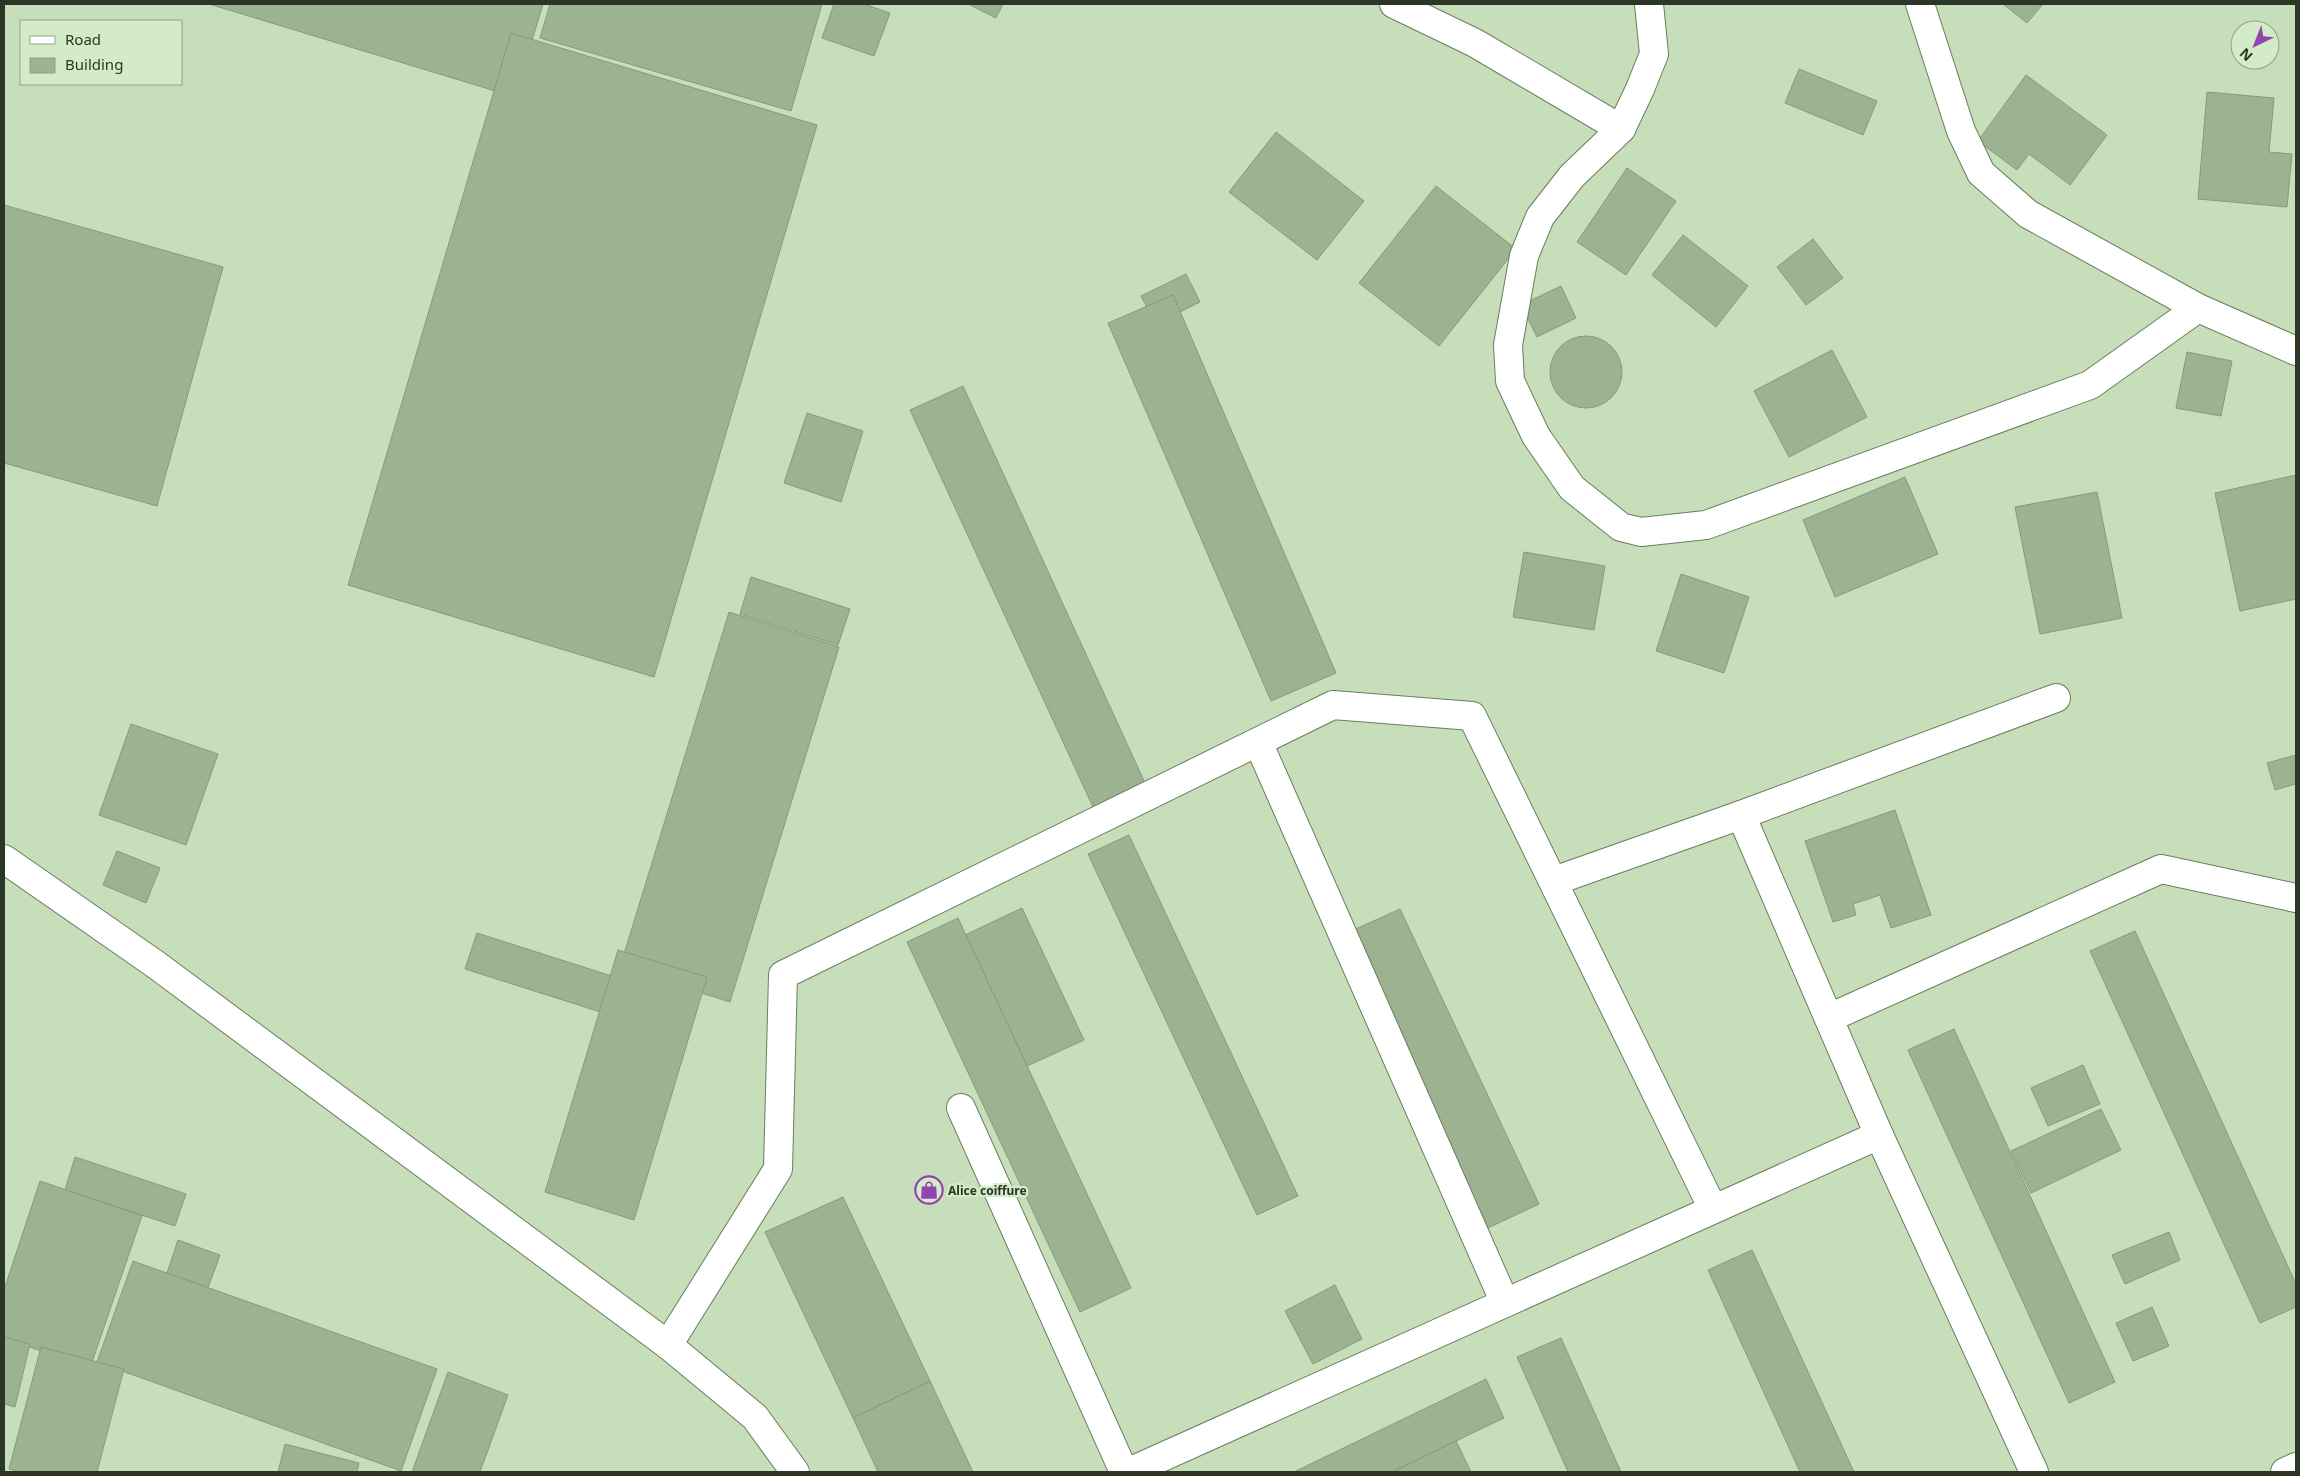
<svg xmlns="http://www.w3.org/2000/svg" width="2300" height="1476" font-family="'Noto Sans',sans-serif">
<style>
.building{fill:#9cb290;stroke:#859b79}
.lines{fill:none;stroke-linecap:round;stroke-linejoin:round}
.minor-casing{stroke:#697e5d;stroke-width:30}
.minor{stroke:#fff;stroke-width:28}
.labels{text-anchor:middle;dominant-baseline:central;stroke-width:4.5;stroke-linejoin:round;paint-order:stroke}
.poi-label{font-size:12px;font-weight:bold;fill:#2c3627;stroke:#d4ebc7;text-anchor:start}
</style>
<rect width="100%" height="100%" fill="#c7deba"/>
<!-- building -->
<g class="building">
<path d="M209,4H543L515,97Z"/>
<path d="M550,4H822L791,111L540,38Z"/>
<path d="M834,4H864L890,13L874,56L822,38Z"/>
<path d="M968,4H1003L996,18Z"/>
<path d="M2003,4H2043L2027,23Z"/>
<path d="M511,33L817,125L654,677L348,585Z"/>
<path d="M1799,69L1877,101L1863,135L1785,103Z"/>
<path d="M2026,75L2107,135L2070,185L2029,154L2017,170L1978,141Z"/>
<path d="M2207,92L2274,98L2269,152L2292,154L2287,207L2198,199Z"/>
<path d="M1276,132L1364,201L1317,260L1229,192Z"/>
<path d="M1627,168L1676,201L1626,275L1577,242Z"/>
<path d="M1436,186L1516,249L1439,346L1359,283Z"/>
<path d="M4,205L223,267L157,506L4,463Z"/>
<path d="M1683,235L1748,286L1716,327L1652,275Z"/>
<path d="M1813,239L1843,278L1806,305L1777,267Z"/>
<path d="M1186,274L1200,302L1156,324L1141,296Z"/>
<path d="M1561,286L1576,318L1537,337L1521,305Z"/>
<path d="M1173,295L1336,673L1271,701L1108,323Z"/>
<circle cx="1586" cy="372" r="36"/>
<path d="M1832,350L1867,417L1789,457L1754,391Z"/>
<path d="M2187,352L2232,361L2221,416L2176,408Z"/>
<path d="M963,386L1145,783L1093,807L910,410Z"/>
<path d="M807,413L863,431L841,502L784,483Z"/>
<path d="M2296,475V599L2240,611L2215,493Z"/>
<path d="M1905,477L1938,554L1835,597L1803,520Z"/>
<path d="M2097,492L2122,618L2040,634L2015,507Z"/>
<path d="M1524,552L1605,566L1594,630L1513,617Z"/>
<path d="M1681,574L1749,597L1724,673L1656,651Z"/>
<path d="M751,577L850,609L838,645L740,614Z"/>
<path d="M729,612L839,647L730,1002L620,967Z"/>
<path d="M131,724L218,754L186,845L99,815Z"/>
<path d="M2296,755V784L2275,790L2267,763Z"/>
<path d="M1895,810L1931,915L1891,928L1880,895L1853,904L1856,915L1833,922L1805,841Z"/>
<path d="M1129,835L1298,1196L1257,1215L1088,854Z"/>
<path d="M117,851L160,868L146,903L103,885Z"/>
<path d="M1022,908L1084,1040L1027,1066L965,935Z"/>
<path d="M1400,909L1539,1204L1488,1228L1349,932Z"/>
<path d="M958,918L1131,1288L1080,1312L907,942Z"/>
<path d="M2135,931L2296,1284V1307L2260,1323L2090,951Z"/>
<path d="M477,933L643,986L632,1022L465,969Z"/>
<path d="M618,950L707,977L634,1220L545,1192Z"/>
<path d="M1954,1029L2115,1382L2069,1403L1908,1050Z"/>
<path d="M2083,1065L2100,1104L2048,1126L2031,1088Z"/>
<path d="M2101,1109L2121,1150L2031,1193L2011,1151Z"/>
<path d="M75,1157L186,1194L175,1226L65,1190Z"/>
<path d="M40,1181L142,1216L90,1368L4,1338V1290Z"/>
<path d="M843,1197L930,1381L853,1418L765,1232Z"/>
<path d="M2169,1232L2180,1260L2125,1284L2112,1255Z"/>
<path d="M178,1240L220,1255L208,1288L167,1273Z"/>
<path d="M1752,1250L1854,1472H1800L1708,1270Z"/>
<path d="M133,1261L437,1369L401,1471L97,1362Z"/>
<path d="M1335,1285L1362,1339L1313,1364L1285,1311Z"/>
<path d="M2152,1307L2169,1346L2133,1361L2116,1323Z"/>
<path d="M4,1337L30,1344L15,1407L4,1404Z"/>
<path d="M1561,1338L1621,1472H1568L1517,1357Z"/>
<path d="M41,1347L124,1369L97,1472H22L9,1469Z"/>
<path d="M448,1372L508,1395L480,1472H412Z"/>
<path d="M1486,1379L1504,1418L1456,1441L1392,1472H1294Z"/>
<path d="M930,1381L973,1472H878L853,1418Z"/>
<path d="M1456,1441L1471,1472H1392Z"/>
<path d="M285,1444L359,1463L357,1472H278Z"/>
</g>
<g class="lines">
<!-- minor casing -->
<g class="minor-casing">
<g id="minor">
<path d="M1394,4L1475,43L1621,129"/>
<path d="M1649,4L1654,54L1640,89L1621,129L1572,176L1540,217L1524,256L1508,345L1510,381L1536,436L1572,488L1621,527L1641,532L1706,525L2090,385L2198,308"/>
<path d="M1920,4L1961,131L1981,173L2028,214L2198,308L2296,351"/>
<path d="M1258,742L1505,1303"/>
<path d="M1741,815L1879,1135L2034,1472"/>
<path d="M4,859L155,964L668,1345L755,1417L795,1472"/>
<path d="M1554,881L1741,815L2056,698"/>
<path d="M1829,1018L2161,869L2296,898"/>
<path d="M961,1108L1124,1472"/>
<path d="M668,1345L778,1169L783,975L1333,705L1472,716L1713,1209"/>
<path d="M1129,1472L1879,1135"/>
<path d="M2285,1472L2296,1467"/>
</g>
</g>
<!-- minor -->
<use href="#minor" class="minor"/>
</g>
<!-- icons -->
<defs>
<g id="shop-ring" transform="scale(1.4375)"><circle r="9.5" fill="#d4ebc7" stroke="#9243b3" stroke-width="1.5"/><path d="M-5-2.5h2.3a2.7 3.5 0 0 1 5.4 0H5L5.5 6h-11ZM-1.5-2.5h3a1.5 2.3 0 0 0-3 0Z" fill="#9243b3"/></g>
</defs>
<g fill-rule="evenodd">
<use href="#shop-ring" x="929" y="1190"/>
</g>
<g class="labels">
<!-- poi labels -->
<g class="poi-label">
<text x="948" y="1190">Alice coiffure</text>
</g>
</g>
<!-- border -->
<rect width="2300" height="1476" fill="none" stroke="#2c3627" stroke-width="10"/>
<!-- legend -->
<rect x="20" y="20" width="162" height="65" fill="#d4ebc7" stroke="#91a387"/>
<rect x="30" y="36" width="25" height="8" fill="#ffffff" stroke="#91a387"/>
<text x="65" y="45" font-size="15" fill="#2c3627">Road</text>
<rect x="30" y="58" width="25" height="15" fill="#9cb290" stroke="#91a387"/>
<text x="65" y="70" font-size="15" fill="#2c3627">Building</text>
<!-- north arrow -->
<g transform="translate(2255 45) rotate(223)"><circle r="24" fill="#d4ebc7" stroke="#91a387"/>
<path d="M0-4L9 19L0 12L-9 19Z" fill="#9243b3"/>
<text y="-8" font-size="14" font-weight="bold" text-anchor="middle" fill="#2c3627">N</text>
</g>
</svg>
